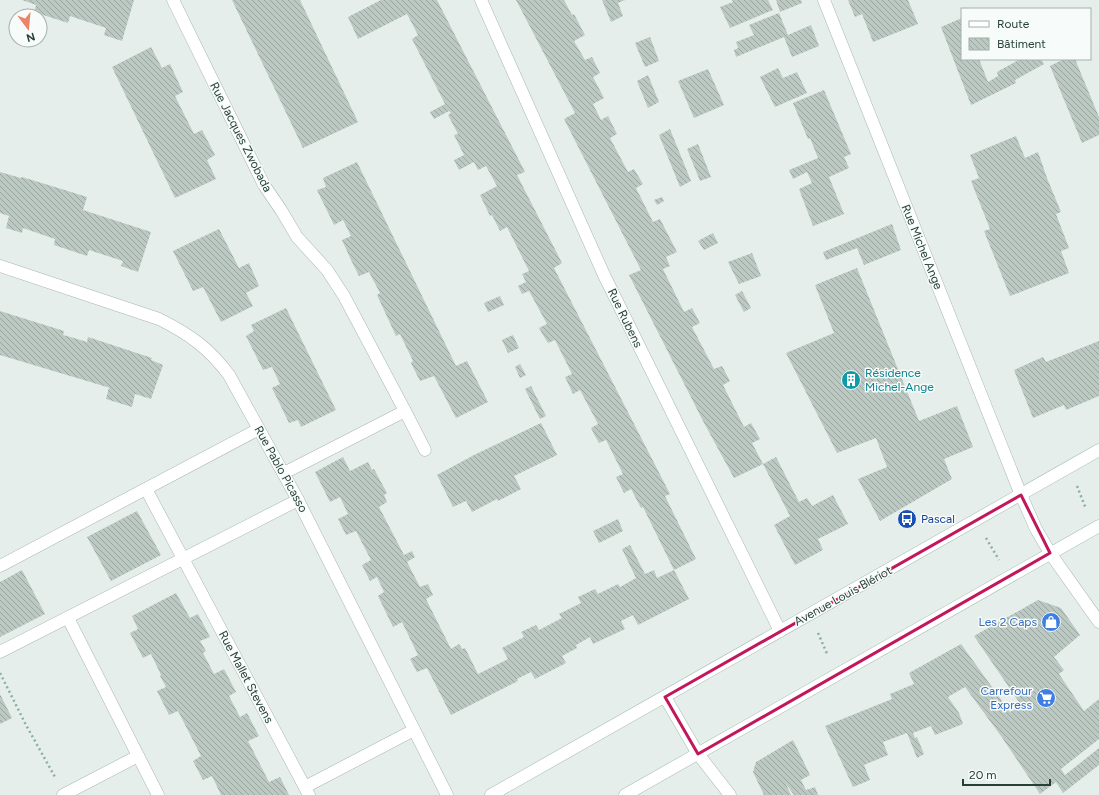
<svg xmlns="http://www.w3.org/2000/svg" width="1099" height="795" font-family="Figtree,sans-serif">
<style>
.building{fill:url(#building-back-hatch)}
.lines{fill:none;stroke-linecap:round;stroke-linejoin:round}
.lane-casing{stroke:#a9b6b2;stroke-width:13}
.street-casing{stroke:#a9b6b2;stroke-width:13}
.secondary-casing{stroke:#a5bab2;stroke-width:13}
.path{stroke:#89b0a2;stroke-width:2.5;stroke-dasharray:2 3;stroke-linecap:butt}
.lane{stroke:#fff;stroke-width:12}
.street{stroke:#fff;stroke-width:12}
.secondary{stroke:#fff;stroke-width:12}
.marked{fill:none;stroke:#c2185b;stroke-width:3;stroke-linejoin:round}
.labels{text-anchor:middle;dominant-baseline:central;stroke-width:3;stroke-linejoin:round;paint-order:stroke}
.street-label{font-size:12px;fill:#264038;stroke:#f7fbf9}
.culture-label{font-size:12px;fill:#0d838f;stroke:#f7fbf9;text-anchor:start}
.transit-label{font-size:12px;fill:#164399;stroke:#f7fbf9;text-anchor:start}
.shop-label{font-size:12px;fill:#366cbe;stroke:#f7fbf9;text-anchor:end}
</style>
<defs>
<pattern id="building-back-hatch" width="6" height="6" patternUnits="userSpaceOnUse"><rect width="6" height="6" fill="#bcc9c3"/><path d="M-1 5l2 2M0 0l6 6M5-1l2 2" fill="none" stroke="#99a59f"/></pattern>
</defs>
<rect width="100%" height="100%" fill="#e6eeeb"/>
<!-- building -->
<g class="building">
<path d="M22,0H134L122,41L104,35L106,28L70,16L68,23L34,12L36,5Z"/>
<path d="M232,0H300L358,122L303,148Z"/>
<path d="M381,0H437L525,172L517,175L562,263L554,268L670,494L665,496L696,559L674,570L643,507L641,508L631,489L624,493L616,477L623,474L606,440L599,443L595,436L591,428L598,424L580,390L573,394L565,377L572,374L555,340L548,343L543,335L539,328L547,324L529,291L522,294L518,286L526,282L522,274L529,271L507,227L500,231L492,215L490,216L480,195L497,186L486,166L478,170L474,162L459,170L454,160L464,155L454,135L458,134L448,115L451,113L449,111L434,119L430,112L445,104L412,39L418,35L407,14L358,39L348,17Z"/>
<path d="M516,0H564L572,15L574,14L585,35L574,41L585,60L592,57L600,73L593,77L604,98L593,104L601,120L608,116L617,134L610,138L628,172L634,169L643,184L636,188L653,222L660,219L677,252L666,257L670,266L663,269L684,312L692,308L700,323L692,327L714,369L722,366L730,381L723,385L744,427L751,423L760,439L752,443L763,464L776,457L799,502L807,498L812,506L833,495L848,524L818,539L823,550L795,565L774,525L790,516L763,464L734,478L703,421L629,275L641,270L564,119L575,113Z"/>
<path d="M602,0H625L618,3L623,16L611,22Z"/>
<path d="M732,0H768L773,10L730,28L720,7L733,2Z"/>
<path d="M776,0H801L802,3L780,12Z"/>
<path d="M848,0H908L918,24L873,42L862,14L855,17Z"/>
<path d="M779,13L788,35L811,25L819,46L792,57L784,37L736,57L734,50L738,48L736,42L754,35L749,25Z"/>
<path d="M962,18V59H979L988,82L998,76L997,72L1020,59H1041L1044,64L1015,80L1016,83L971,105L941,27Z"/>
<path d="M650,37L659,61L645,67L635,43Z"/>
<path d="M151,47L162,68L170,64L183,92L175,96L194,134L202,130L215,155L207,160L216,179L175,198L112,67Z"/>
<path d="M1064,59H1075L1099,117V135L1082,143L1050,66Z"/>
<path d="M778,68L783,78L797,72L807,93L775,107L760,77Z"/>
<path d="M708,69L724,105L694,118L678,81Z"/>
<path d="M648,75L659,102L648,108L637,81Z"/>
<path d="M824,90L851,154L844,157L849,168L829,177L844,214L813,226L799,189L812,183L807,172L793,179L789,170L818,158L810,138L808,139L793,103Z"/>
<path d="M670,129L691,181L680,187L659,135Z"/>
<path d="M1016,136L1025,158L1038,152L1047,178L1061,212L1056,214L1069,248L1061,251L1069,273L1010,296L984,231L990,229L971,181L979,178L970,155Z"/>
<path d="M698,144L711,177L700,181L687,149Z"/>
<path d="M357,162L456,366L467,361L488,402L456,418L434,376L420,381L411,363L413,361L400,334L396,336L377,295L380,293L369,272L359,276L351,260L342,240L351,236L343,220L334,225L317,190L326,187L323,178Z"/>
<path d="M0,172L21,178L22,177L55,187L87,197L83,210L151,232L138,272L121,266L123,261L89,250L87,256L54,245L55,239L23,228L22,233L6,228L9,216L0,213Z"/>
<path d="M662,197L664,201L657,205L654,200Z"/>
<path d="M892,224L901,250L864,265L857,248L826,260L823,252Z"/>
<path d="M219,229L239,268L249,263L259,286L246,293L253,306L221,322L203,287L193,291L173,251Z"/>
<path d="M713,233L718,243L704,250L698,241Z"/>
<path d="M752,253L761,276L739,284L728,262Z"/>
<path d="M857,268L919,421L957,406L973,447L944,459L952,479L880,521L858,479L887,467L876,438L837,453L786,353L834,333L815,285Z"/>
<path d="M742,291L751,308L744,312L735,295Z"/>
<path d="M500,296L504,305L488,312L484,303Z"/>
<path d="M286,308L336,410L301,427L298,420L289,423L272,388L280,384L272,367L263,370L246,336L254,331L251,325Z"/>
<path d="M0,311L64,331L63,335L74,338L87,342L88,337L152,358L151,360L163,365L151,399L135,394L132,407L106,399L109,387H107L0,355Z"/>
<path d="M513,335L519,348L508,353L502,340Z"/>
<path d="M1099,341V396L1066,410L1064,405L1033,418L1014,370L1043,357L1046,362Z"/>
<path d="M520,364L526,375L520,378L515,367Z"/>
<path d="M531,386L546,416L540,419L525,389Z"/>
<path d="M541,423L557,455L514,476L521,489L498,501L497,499L472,512L466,501L453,507L437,475L474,455Z"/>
<path d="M343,457L350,471L368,462L372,470L374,469L387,493L384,495L387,502L379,507L404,555L412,551L415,557L407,562L420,587L428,584L433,595L426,599L451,649L459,644L462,649L465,648L478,674L508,659L502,648L524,637L521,632L536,625L539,630L562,618L559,614L581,603L578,597L595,589L598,594L618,584L620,587L636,578L622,549L630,545L645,574L654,570L657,578L674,570L689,599L638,625L633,615L621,621L625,629L593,644L590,637L576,645L577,648L562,656L566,663L535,679L531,672L517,679L518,681L451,715L427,668L417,672L410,659L418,655L402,622L393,627L378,596L384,592L377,577L370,581L362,565L371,560L356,531L346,535L338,519L348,514L340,497L330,502L315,472Z"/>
<path d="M137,511L161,555L111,581L87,537Z"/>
<path d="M618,519L623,531L599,543L593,531Z"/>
<path d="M22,570L45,614L0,637V582Z"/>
<path d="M176,593L190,618L198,614L210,637L200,641L206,651L203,653L214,674L224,669L236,692L229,696L240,717L247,713L259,736L248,741L269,782L280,777L289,795H221L212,776L203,780L193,761L201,756L178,711L169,715L157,691L166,687L160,676L161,675L151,654L143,658L130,633L138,629L132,616Z"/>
<path d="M1038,600L1061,608L1080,635L1054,657L1064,670L1059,674L1084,711L1099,699V739L1061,769L1065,775L1099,748V765L1063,793L1056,782L1040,794L1001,736L965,687L948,697L959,713L963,724L935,735L931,726L913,733L915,738L917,737L924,754L917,758L907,733L883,742L888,755L864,765L870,780L853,787L825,726L892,699L890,694L914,684L909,673L961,644L1010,712L1021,705L974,636Z"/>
<path d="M0,694L12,718L0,724Z"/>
<path d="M793,740L810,775L801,780L806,790L815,787L818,795H794L786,784L791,795H764L753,772L756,762Z"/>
</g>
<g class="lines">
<!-- lane casing -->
<g class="lane-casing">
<path id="lane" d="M305,787L414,730"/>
</g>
<!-- street casing -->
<g class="street-casing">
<g id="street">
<path d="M173,0L264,185L281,210L297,237L327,270L344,296L405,411"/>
<path d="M481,0L604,275L780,631"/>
<path d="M824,0L1021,495"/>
<path d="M0,266L159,319C189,334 209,348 229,375L298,500L447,795"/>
<path d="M284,473L405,411L425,450"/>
<path d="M146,489L309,795"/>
<path d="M1050,553L1099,622"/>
<path d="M0,566L259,429"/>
<path d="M68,618L158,795"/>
<path d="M0,652L298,500"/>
<path d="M698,754L730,795"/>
<path d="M63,795L138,756"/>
</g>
</g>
<!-- secondary casing -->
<g class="secondary-casing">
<g id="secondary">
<path d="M1021,495L1036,529L1050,553"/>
<path d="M665,697L698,754"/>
<path d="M491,795L1099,450"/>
<path d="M625,795L1099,526"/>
</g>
</g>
<!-- path -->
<g class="path">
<path d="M1077,486L1086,509"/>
<path d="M986,538L999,560"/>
<path d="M818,633L828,656"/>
<path d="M0,673L26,725L55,777"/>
</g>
<!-- lane -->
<use href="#lane" class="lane"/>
<!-- street -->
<use href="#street" class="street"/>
<!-- secondary -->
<use href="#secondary" class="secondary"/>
</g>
<!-- marked area -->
<path class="marked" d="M1021,495L1050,553L698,754L665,697Z"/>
<!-- icons -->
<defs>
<g id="building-disc" transform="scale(1)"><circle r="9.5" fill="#0f9aa8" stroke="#f7fbf9"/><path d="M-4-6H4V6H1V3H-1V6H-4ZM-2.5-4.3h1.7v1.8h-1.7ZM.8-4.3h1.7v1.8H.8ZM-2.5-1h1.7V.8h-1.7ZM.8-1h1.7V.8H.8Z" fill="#fff"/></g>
<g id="bus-disc" transform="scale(1)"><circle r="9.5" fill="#1a4fb4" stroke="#f7fbf9"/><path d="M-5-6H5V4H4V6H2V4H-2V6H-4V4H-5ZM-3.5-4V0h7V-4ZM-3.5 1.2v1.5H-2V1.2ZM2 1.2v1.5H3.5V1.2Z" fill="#fff"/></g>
<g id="shop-disc" transform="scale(1)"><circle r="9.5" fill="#3f7fe0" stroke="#f7fbf9"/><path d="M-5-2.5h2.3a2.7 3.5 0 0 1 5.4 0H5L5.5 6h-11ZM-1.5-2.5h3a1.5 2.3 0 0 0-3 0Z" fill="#fff"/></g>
<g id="supermarket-disc" transform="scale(1)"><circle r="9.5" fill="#3f7fe0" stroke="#f7fbf9"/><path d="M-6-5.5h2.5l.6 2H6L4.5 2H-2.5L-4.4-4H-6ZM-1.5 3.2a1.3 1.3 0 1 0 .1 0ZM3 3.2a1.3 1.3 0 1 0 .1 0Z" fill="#fff"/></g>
</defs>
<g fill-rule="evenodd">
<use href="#building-disc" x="851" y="380"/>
<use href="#bus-disc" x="907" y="519"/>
<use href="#shop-disc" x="1051" y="622"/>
<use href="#supermarket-disc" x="1046" y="698"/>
</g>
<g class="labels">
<!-- street labels -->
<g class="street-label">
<text transform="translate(241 137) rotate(63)">Rue Jacques Zwobada</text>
<text transform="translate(922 247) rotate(68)">Rue Michel Ange</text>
<text transform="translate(625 318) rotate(64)">Rue Rubens</text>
<text transform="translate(281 469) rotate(61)">Rue Pablo Picasso</text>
<text transform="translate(843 596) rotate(-29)">Avenue Louis Blériot</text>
<text transform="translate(246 677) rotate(62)">Rue Mallet Stevens</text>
</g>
<!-- culture labels -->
<g class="culture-label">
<text x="865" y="373">Résidence<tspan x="865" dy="14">Michel-Ange</tspan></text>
</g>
<!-- transit labels -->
<g class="transit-label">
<text x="921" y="519">Pascal</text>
</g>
<!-- shop labels -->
<g class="shop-label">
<text x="1037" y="622">Les 2 Caps</text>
<text x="1032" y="691">Carrefour<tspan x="1032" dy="14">Express</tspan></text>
</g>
</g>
<!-- legend -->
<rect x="961" y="8" width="130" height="52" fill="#f7fbf9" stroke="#a3b0ac"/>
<rect x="969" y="21" width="20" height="6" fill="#ffffff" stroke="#a3b0ac"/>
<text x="997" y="28" font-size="12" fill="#264038">Route</text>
<rect x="969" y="38" width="20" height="12" fill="url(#building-back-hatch)" stroke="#a3b0ac"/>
<text x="997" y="48" font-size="12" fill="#264038">Bâtiment</text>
<!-- north arrow -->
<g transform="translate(28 28) rotate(164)"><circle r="19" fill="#f7fbf9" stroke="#a3b0ac"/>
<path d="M0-3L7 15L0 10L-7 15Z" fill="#eb8468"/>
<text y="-6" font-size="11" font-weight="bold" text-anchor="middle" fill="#264038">N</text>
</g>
<!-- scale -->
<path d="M963 779v6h87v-6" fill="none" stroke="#264038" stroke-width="2"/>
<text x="969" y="779" font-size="12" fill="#264038" stroke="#f7fbf9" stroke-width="3" paint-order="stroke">20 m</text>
</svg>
